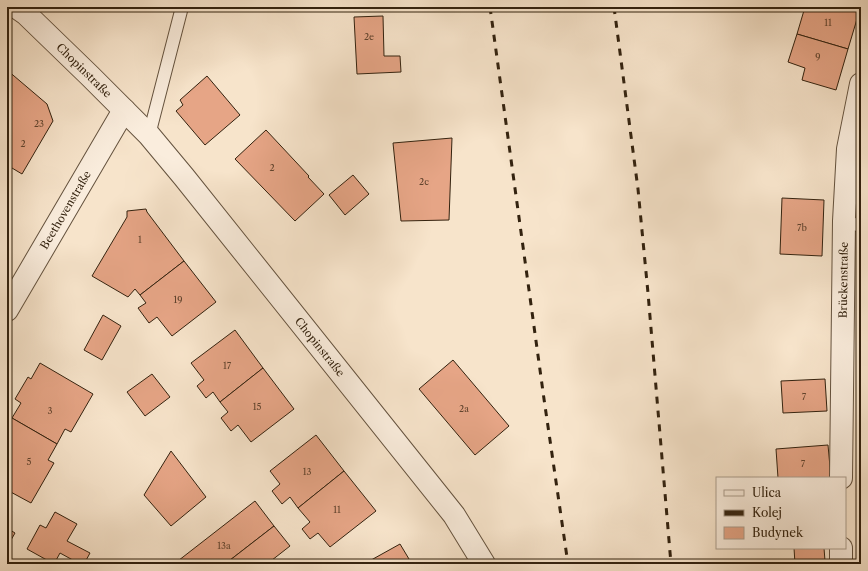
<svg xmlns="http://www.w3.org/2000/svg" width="868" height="571" font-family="'Libre Caslon Text',serif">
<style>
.building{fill:#e6a586;stroke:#33220f}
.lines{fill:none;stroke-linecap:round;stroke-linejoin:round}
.service-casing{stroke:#64523e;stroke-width:14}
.minor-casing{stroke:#64523e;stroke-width:24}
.tertiary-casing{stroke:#64523e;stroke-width:24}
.service{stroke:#faeddd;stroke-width:12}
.minor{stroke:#faeddd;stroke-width:22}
.tertiary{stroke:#faeddd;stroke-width:22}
.rail{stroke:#33220f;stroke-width:3;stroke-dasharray:7 7;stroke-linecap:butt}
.labels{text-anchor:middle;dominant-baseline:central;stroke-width:3;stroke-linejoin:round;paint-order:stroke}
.number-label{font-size:9px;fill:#60432d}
.street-label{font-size:11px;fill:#33220f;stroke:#faeddd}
</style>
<rect width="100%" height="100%" fill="#f7e4cb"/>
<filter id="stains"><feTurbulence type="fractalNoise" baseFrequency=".005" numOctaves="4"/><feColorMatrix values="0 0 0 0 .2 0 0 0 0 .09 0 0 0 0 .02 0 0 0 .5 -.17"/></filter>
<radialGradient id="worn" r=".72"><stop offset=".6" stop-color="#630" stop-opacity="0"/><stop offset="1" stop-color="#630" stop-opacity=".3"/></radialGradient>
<!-- building -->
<g class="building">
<path d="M805,7H852L860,9L848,49L797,34Z"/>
<path d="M383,16L384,56H400L401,72L357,74L354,17Z"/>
<path d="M797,34L848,49L836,90L802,80L805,68L788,62Z"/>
<path d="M7,70L47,104L53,121L22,174L7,165Z"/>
<path d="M207,76L240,115L205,145L176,111L183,105L180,100Z"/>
<path d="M266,130L309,176L308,177L324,194L295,221L235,159Z"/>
<path d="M452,138L449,220L401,221L393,143Z"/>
<path d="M353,175L369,194L345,215L329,195Z"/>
<path d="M782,198L824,200L822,256L780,254Z"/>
<path d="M146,209L147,212L184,261L140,295L135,289L128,297L92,276L127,217V211Z"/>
<path d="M184,261L216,302L172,336L157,317L149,323L138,308L146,303L140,295Z"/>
<path d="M103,315L121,326L102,360L84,350Z"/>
<path d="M235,330L263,368L220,402L213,392L206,398L197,386L204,380L191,363Z"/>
<path d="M453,360L509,426L475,455L419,389Z"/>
<path d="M40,363L93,394L71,432L65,429L57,444L12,418L21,403L15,399L28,377L31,379Z"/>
<path d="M263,368L294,409L251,442L238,425L231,431L221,418L228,412L220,402Z"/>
<path d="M152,374L170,397L145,416L127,392Z"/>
<path d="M825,379L827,411L783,413L781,381Z"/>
<path d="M12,418L57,444L48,460L54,463L31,503L7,490V426Z"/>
<path d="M316,435L344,471L298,508L290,497L282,504L272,491L280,484L270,471Z"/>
<path d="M828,445L831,478H778L776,449Z"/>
<path d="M171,451L206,497L171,526L144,495Z"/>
<path d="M344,471L376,511L330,547L318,533L310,539L302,529L310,522L298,508Z"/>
<path d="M255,501L274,526L225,564H174Z"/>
<path d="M55,512L77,524L67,541L90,553L84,564H80L60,553L54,564L27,549L40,525L46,528Z"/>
<path d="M274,526L290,546L267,564H225Z"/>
<path d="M7,528L15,533L7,547Z"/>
<path d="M400,544L412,564H364Z"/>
<path d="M794,548H824L825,561L804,564H795Z"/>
</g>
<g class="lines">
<!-- service casing -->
<g class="service-casing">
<g id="service">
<path d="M149,135L182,7"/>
<path d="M844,221L861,226"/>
</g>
</g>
<!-- minor casing -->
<g class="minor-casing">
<g id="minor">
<path id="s1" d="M7,310L124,110"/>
<path id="s2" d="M841,478L844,221L848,149L861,84"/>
<path d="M841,564V548"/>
</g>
</g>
<!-- tertiary casing -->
<g class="tertiary-casing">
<g id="tertiary">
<path id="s3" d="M16,7L26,14L90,76L149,135L184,177L454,515L484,564"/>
</g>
</g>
<!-- service -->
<use href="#service" class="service"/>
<!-- minor -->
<use href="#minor" class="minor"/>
<!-- tertiary -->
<use href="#tertiary" class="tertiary"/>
<!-- rail -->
<g class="rail">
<path d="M490,7L544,399L568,564"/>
<path d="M614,7L638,189L648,293L671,564"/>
</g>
</g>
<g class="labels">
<!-- number labels -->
<g class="number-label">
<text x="828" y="22">11</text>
<text x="369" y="36">2e</text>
<text x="818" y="56">9</text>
<text x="39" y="123">23</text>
<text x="23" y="143">2</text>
<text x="272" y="167">2</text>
<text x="424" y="181">2c</text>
<text x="802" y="227">7b</text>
<text x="140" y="239">1</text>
<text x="178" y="299">19</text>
<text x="227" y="365">17</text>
<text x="804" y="396">7</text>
<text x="257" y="406">15</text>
<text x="464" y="408">2a</text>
<text x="50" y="410">3</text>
<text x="29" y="461">5</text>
<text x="803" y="463">7</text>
<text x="307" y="471">13</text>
<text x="337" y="509">11</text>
<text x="224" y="545">13a</text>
</g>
<!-- street labels -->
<g class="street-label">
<text stroke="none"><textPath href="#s3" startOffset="93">Chopinstraße</textPath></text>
<text stroke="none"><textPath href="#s1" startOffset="116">Beethovenstraße</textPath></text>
<text stroke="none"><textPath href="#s2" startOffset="198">Brückenstraße</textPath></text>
<text stroke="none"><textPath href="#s3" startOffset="457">Chopinstraße</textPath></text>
</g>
</g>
<!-- margin -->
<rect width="868" height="571" fill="none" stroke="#f7e4cb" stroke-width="24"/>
<rect x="8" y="8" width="852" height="555" fill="none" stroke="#33220f" stroke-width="2"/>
<rect x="12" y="12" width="844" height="547" fill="none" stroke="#33220f"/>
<!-- legend -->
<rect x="716" y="477" width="130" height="72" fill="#faeddd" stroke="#aa9c8b"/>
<rect x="724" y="490" width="20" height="6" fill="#faeddd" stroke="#aa9c8b"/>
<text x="752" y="497" font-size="12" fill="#33220f">Ulica</text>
<rect x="724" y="510" width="20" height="6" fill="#33220f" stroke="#aa9c8b"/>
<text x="752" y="517" font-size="12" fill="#33220f">Kolej</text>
<rect x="724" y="527" width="20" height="12" fill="#e6a586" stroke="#aa9c8b"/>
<text x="752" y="537" font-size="12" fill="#33220f">Budynek</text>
<rect width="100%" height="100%" filter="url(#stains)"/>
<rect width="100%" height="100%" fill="url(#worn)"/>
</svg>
